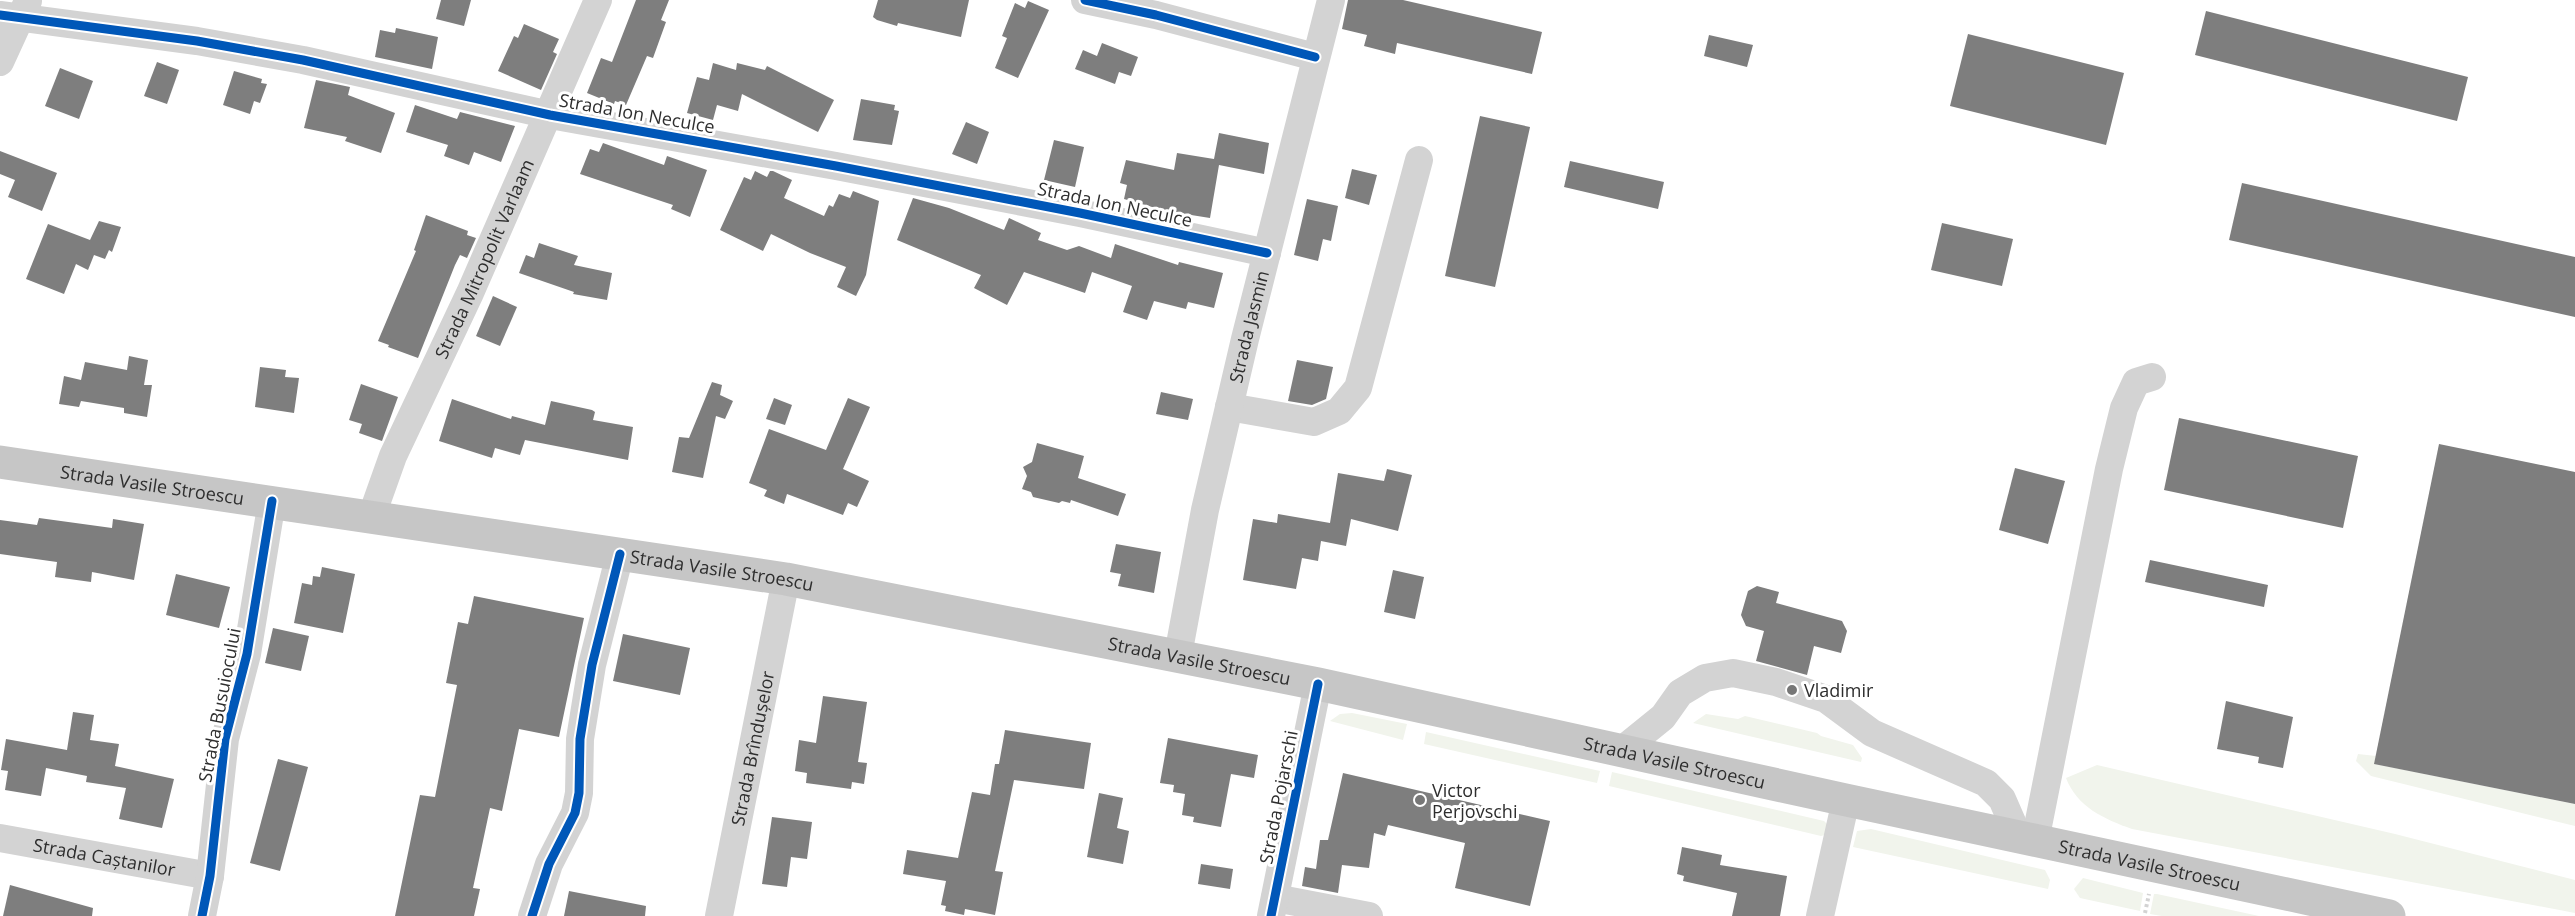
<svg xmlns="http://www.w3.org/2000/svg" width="2575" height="916" font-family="'Open Sans',sans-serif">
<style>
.green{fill:#f1f4ec}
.building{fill:#7e7e7e}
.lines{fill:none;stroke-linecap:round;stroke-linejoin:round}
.path{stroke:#d3d3d3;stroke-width:4;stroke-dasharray:3 3;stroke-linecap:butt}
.minor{stroke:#d3d3d3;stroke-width:28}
.major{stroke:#c6c6c6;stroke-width:33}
.cycleway-casing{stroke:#fff;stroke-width:13}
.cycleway{stroke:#0057b8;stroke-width:9}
.poi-dot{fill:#777;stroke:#fff;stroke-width:2}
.labels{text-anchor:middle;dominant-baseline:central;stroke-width:6;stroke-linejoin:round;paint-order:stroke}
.street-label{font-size:18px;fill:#2e2e2e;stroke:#fff}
.poi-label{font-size:18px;fill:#2e2e2e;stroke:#fff;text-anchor:start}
</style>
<rect width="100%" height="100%" fill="#fff"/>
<!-- green -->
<g class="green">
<path d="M1352,713L1407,724L1403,740L1330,721L1340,714Z"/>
<path d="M1706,714L1738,719L1745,716L1817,733L1821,736L1853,745L1862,758L1861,762L1693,723Z"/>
<path d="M1426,732L1600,771L1597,783L1424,744Z"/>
<path d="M2358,754L2376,756L2375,764L2575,804V826L2371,776L2356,761Z"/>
<path d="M2097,765L2395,834L2575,880V913L2132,829C2104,819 2077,807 2066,778Z"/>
<path d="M1612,772L1824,821L1829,826L1828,834L1821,836L1609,786Z"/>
<path d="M1871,829L2045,870L2050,880L2048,889L1853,847L1857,831Z"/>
<path d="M2083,878L2143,893L2140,911L2080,898L2074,889Z"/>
<path d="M2154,894H2157L2259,916H2162L2150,914Z"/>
</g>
<!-- building -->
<g class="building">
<path d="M441,0H471L464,26L436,19Z"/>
<path d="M636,0H669L661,20L666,22L653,58L647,56L626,105L615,101L614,104L587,93L601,58L612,62Z"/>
<path d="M878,0H969L961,37L898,23L897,26L877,20L873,17Z"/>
<path d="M1348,0H1403L1542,32L1532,74L1397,43L1395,54L1364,46L1367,35L1342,29Z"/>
<path d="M1028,1L1049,10L1018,78L995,68L1007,38L1002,36L1015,3L1025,8Z"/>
<path d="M2206,11L2468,77L2457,121L2195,55Z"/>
<path d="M524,24L559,39L553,52L557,54L541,90L498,71L514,36L518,38Z"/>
<path d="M396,28L438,37L432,69L375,57L380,30L395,33Z"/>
<path d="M1968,34L2124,73L2106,145L1950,106Z"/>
<path d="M1709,35L1753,45L1747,67L1704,56Z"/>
<path d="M1102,43L1138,57L1131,76L1119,72L1115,84L1075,69L1083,50L1097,56Z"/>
<path d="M157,62L179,70L167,104L144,96Z"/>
<path d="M713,63L736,70L737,63L765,70L767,66L834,100L818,132L742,94L738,111L717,105L713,120L687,113L697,77L709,80Z"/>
<path d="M60,68L93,81L79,119L45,106Z"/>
<path d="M234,71L262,79L261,83L267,84L260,103L254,101L250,114L223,105Z"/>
<path d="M316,80L350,87L348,95L395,113L381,153L345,141L347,137L304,128Z"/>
<path d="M861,99L895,105L894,110L899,111L892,145L853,140Z"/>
<path d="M415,105L457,119L460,112L515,126L501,162L474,152L469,165L444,156L448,145L406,132Z"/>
<path d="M1480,116L1530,127L1495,287L1445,276Z"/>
<path d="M966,122L989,132L977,164L952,154Z"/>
<path d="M1219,133L1269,143L1264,174L1219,165L1210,218L1166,211L1124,199L1127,185L1120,183L1126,160L1174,170L1177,153L1214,159Z"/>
<path d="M1054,140L1084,147L1075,187L1044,180Z"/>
<path d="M603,143L664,165L667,156L707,170L690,217L671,209L673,205L580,174L590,149L599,152Z"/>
<path d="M0,151L57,173L42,211L8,197L15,180L0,174Z"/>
<path d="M1570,161L1664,182L1658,209L1564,187Z"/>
<path d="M1352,169L1377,175L1369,205L1345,198Z"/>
<path d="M755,171L767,177L770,171H773L792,180L784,198L824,216L829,205L833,207L839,194L850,198L853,191L879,201L866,275L856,296L837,287L846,267L810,253L771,234L763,251L720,230L744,177L751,180Z"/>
<path d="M2242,183L2575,257V317L2229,240Z"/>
<path d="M913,198L949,208L1004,230L1009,218L1041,233L1038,240L1067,250L1079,246L1111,258L1115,244L1178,265L1179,262L1223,273L1214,308L1188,302L1186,309L1154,301L1147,320L1123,312L1132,286L1092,272L1085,293L1024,272L1007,305L974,288L981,275L897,240Z"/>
<path d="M1307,199L1338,206L1331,241L1323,239L1318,261L1294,255Z"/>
<path d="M426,215L468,231L467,235L476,238L467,258L460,255L455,265L418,358L388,347L389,345L378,341L416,251L414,250Z"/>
<path d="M99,221L121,227L112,252L109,250L105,259L94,255L88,270L76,264L64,294L26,279L48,224L90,240Z"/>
<path d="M1942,223L2013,239L2002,286L1931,270Z"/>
<path d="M539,243L578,256L574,265L612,273L607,300L573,294L574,292L519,273L526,255L534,258Z"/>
<path d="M493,296L517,307L500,346L476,336Z"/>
<path d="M129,356L148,360L144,385H152L147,417L124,413V408L81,401L79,407L59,404L64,376L81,380L85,362L127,370Z"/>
<path d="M1297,360L1333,367L1326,399L1312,405L1288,401Z"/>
<path d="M260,367L286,370L285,377L299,378L294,413L255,407Z"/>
<path d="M712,382L722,385L720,395L733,401L725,419L716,416L703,478L672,472L679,437L689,438Z"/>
<path d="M361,384L398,397L382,441L359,433L362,424L349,420Z"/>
<path d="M1161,392L1193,399L1188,420L1156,414Z"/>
<path d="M774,398L792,405L785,425L766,419Z"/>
<path d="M848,398L870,407L843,469L869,481L857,507L848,503L843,515L787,494L784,504L764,496L767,490L749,483L769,429L826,450Z"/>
<path d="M452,399L511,419L512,416L545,425L551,401L592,410L595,412L593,420L633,427L628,460L525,440L520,455L495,448L492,458L439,441Z"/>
<path d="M2179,418L2358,456L2343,528L2164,490Z"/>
<path d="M1037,443L1084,456L1078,478L1126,494L1118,516L1071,500L1070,503L1062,501L1059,503L1033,497L1031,492L1022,489L1027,476L1023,467L1032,462Z"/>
<path d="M2439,444L2575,472V804L2374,764Z"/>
<path d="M2015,468L2065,481L2048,544L1999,530Z"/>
<path d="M1387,469L1412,475L1398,531L1351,519L1346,546L1321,541L1318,561L1302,558L1296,589L1243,580L1253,519L1277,523L1278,514L1330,523L1338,473L1384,481Z"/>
<path d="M39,518L112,528L113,519L144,524L134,580L92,572L91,582L55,577L57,562L0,554V520L37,525Z"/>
<path d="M1116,544L1161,552L1154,593L1118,586L1121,574L1110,572Z"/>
<path d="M2150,560L2268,585L2264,607L2145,582Z"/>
<path d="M322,567L355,574L343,633L294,623L302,583L312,585L313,576L320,577Z"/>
<path d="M1393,570L1424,577L1415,619L1384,612Z"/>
<path d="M176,574L230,587L219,628L166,615Z"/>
<path d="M1757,586L1779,592L1776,603L1842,621L1847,631L1841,653L1814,646L1807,675L1756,661L1764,631L1746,626L1741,615L1748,591Z"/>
<path d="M474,596L584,618L559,737L519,729L502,811L490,808L473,888L480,889L474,916H395L420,795L435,797L457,685L446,683L458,622L468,624Z"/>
<path d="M273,628L309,636L301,671L265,663Z"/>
<path d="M623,634L690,648L680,695L613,681Z"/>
<path d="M823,696L867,702L858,762L867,763L864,784L852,782L851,789L806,783L807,773L795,771L799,740L816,743Z"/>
<path d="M2226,701L2293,717L2283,768L2258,763L2259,757L2217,749Z"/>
<path d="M73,712L94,715L90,740L119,744L115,766L174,779L162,828L119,819L126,788L86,782L87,776L46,768L41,796L5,790L8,771L1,770L6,739L67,750Z"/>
<path d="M1005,730L1091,743L1084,789L1014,780L995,871L1003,872L995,915L965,909L964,915L945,911L946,906L941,905L946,881L903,874L907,850L958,858L972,792L990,795L995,764H999Z"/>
<path d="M1168,738L1258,755L1254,778L1231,774L1221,827L1193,822L1194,817L1182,815L1185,794L1173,792L1174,785L1160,783Z"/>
<path d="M278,759L308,767L280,871L250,863Z"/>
<path d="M1343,773L1550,821L1530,906L1455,888L1465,843L1388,825L1385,836L1374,833L1369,868L1342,865L1338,893L1302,886L1305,867L1316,869L1320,840H1328Z"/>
<path d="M1099,793L1123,798L1117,828L1129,831L1123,864L1087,857Z"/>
<path d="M772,817L812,822L807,859L791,857L787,887L762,884Z"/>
<path d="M1682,847L1722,855L1720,865L1787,876L1780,916H1732L1737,893L1683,881L1684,876L1677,874Z"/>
<path d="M1201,864L1233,869L1230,889L1198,884Z"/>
<path d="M10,885L93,908L92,916H3Z"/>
<path d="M569,891L646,906L645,916H564Z"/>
</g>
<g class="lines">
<!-- path -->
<path class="path" d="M2145,913L2149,894"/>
<!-- minor -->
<g class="minor">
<path d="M1085,0L1156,15L1315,57"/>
<path d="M0,15L197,41L303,60L550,115L836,166L1080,213L1267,253"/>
<path d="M0,62L28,1"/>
<path d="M1229,407L1314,422L1339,411L1358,388L1419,160"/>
<path id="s1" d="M372,515L393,456L470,293L598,0"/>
<path id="s2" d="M1178,655L1205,510L1245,339L1331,0"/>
<path d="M1621,751L1663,717L1680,693L1705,678L1733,673L1776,682L1826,699L1872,733L1986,783L2002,799L2019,838"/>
<path id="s3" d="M0,838L210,876"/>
<path d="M2035,841L2109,469L2124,408L2136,382L2152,377"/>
<path d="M1275,898L1369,916"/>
<path d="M202,916L210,876L225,739L247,654L272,501"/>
<path d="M532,916L549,864L575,813L579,793L580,739L592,665L620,554"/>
<path id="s4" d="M719,916L786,579"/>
<path d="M1271,916L1318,684"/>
<path d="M1820,916L1846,800"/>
</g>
<!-- major -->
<path class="major" id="s5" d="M0,462L786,579L1318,684L1846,800L2389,916"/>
<!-- cycleway casing -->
<g class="cycleway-casing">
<g id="cycleway">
<path d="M1085,0L1156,15L1315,57"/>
<path d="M0,15L197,41L303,60L550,115L836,166L1080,213L1267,253"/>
<path d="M202,916L210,876L225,739L247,654L272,501"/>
<path d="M532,916L549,864L575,813L579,793L580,739L592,665L620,554"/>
<path d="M1271,916L1318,684"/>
</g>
</g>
<!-- cycleway -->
<use href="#cycleway" class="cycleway"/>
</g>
<!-- markers -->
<g class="poi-dot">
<circle cx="1792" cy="690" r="6"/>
<circle cx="1420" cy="800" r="6"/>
</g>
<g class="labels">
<!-- street labels -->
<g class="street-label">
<text transform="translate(637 113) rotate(10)">Strada Ion Neculce</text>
<text transform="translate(1115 204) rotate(12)">Strada Ion Neculce</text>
<text stroke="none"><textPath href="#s1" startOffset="280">Strada Mitropolit Varlaam</textPath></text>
<text stroke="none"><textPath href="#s2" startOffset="336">Strada Jasmin</textPath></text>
<text stroke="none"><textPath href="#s5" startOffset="154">Strada Vasile Stroescu</textPath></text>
<text stroke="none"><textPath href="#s5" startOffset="730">Strada Vasile Stroescu</textPath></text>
<text stroke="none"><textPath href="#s5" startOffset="1216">Strada Vasile Stroescu</textPath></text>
<text transform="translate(219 705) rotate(-79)">Strada Busuiocului</text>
<text stroke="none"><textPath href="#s4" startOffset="171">Strada Brîndușelor</textPath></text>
<text stroke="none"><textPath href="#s5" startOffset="1702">Strada Vasile Stroescu</textPath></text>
<text transform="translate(1278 797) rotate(-79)">Strada Pojarschi</text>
<text stroke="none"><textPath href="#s3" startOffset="106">Strada Caștanilor</textPath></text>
<text stroke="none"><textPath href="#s5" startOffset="2188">Strada Vasile Stroescu</textPath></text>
</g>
<!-- poi labels -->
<g class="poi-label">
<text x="1804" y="690">Vladimir</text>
<text x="1432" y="790">Victor<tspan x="1432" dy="21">Perjovschi</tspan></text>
</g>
</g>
</svg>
